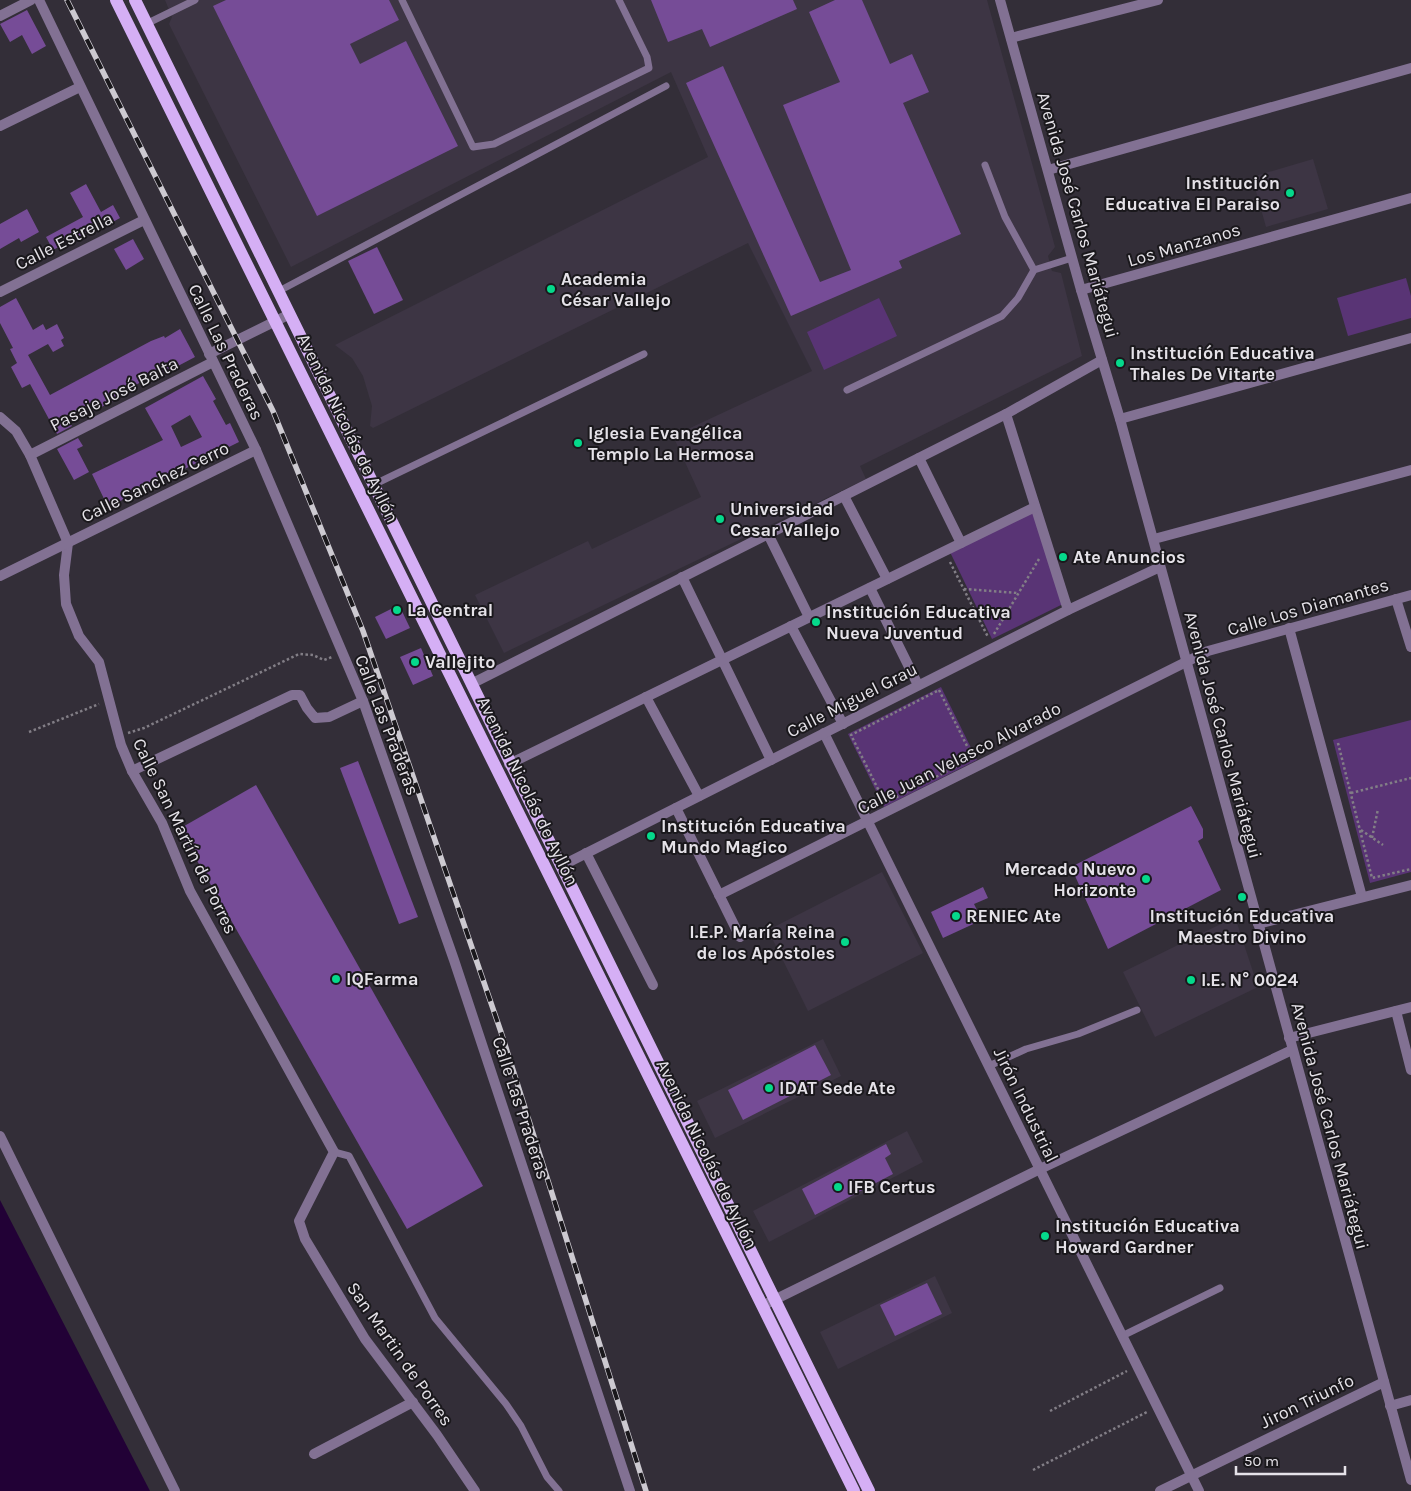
<svg xmlns="http://www.w3.org/2000/svg" width="1411" height="1491" font-family="Karla,sans-serif">
<style>
.built{fill:#3d3544}
.green{fill:#593475}
.water{fill:#220136}
.building{fill:#764c97;fill-rule:evenodd}
.lines{fill:none;stroke-linecap:round;stroke-linejoin:round}
.path{stroke:#827e86;stroke-width:2.5;stroke-dasharray:2.5 2.5;stroke-linecap:butt}
.service{stroke:#827193;stroke-width:7}
.pedestrian{stroke:#827193;stroke-width:10}
.minor{stroke:#827193;stroke-width:10}
.tertiary{stroke:#827193;stroke-width:10}
.primary{stroke:#d5aff5;stroke-width:12}
.rail-casing{stroke:#cdcad1;stroke-width:5.5}
.rail{stroke:#1a181c;stroke-width:4;stroke-dasharray:11;stroke-linecap:butt}
.poi-dot{fill:#05d98b;stroke:#1a181c;stroke-width:2}
.labels{text-anchor:middle;dominant-baseline:central;stroke-width:4;stroke-linejoin:round;paint-order:stroke}
.poi-label{font-size:18px;font-weight:bold;fill:#e5e2e8;stroke:#1a181c;text-anchor:start}
.street-label{font-size:18px;fill:#e5e2e8;stroke:#1a181c}
</style>
<rect width="100%" height="100%" fill="#332e38"/>
<!-- built -->
<g class="built">
<path d="M165,0H987L1055,247L1048,256L1052,271L1061,273L1082,356L860,466L866,479L504,653L475,595L588,541L592,549L701,497L673,436L812,371L748,243L373,428L370,426L372,406L363,376L352,358L335,345L708,157L671,72L291,267L169,24L172,17Z"/>
<path d="M1313,159L1328,209L1266,227L1252,177Z"/>
<path d="M882,872L923,953L808,1011L768,930Z"/>
<path d="M1235,917L1258,987L1155,1037L1123,972Z"/>
<path d="M823,1039L841,1076L715,1138L697,1101Z"/>
<path d="M907,1131L923,1162L769,1242L753,1211Z"/>
<path d="M935,1276L952,1313L838,1369L820,1332Z"/>
</g>
<!-- green -->
<g class="green">
<path d="M1406,278L1411,296V318L1348,336L1337,298Z"/>
<path d="M879,298L897,336L824,370L807,332Z"/>
<path d="M1033,512L1063,604L992,639L950,552Z"/>
<path d="M941,687L977,760L884,807L848,734Z"/>
<path d="M1411,720V872L1370,883L1333,740Z"/>
</g>
<!-- water -->
<path class="water" d="M0,1200L150,1491H0Z"/>
<!-- building -->
<g class="building">
<path d="M226,0H389L399,20L350,44L360,64L406,41L458,146L317,216L213,6Z"/>
<path d="M651,0H793L797,9L710,47L702,29L668,42Z"/>
<path d="M835,0H862L890,64L912,54L929,92L903,103L961,234L899,261L902,268L791,316L686,83L723,66L820,282L851,270L783,105L840,82L809,12Z"/>
<path d="M27,10L46,46L32,54L22,35L10,42L0,24Z"/>
<path d="M86,184L101,212L113,205L120,218L109,224L107,222L53,250L46,237L83,217L70,193Z"/>
<path d="M27,209L39,232L21,242L19,238L0,249V224Z"/>
<path d="M133,239L144,259L126,270L114,249Z"/>
<path d="M377,247L403,300L374,314L348,261Z"/>
<path d="M16,298L33,330L43,324L46,330L57,324L64,338L61,340L64,346L53,352L48,344L28,355L50,395L151,341L164,336L165,338L180,329L195,357L144,384L143,381L119,394L121,397L70,423L72,426L57,434L30,384L22,388L11,367L17,363L10,349L13,348L0,323V307Z"/>
<path d="M203,376L216,399L213,401L226,425L230,423L239,442L108,507L92,474L163,440L145,408ZM190,415L202,437L181,447L171,426Z"/>
<path d="M78,438L83,446L77,449L89,472L74,480L57,449Z"/>
<path d="M399,605L410,628L386,639L375,617Z"/>
<path d="M421,648L433,676L413,685L400,657Z"/>
<path d="M358,761L418,917L399,924L340,768Z"/>
<path d="M256,785L483,1186L407,1229L179,829Z"/>
<path d="M1191,806L1203,829V838L1198,841L1221,890L1108,949L1071,867Z"/>
<path d="M983,887L988,898L974,904L982,920L943,938L931,912Z"/>
<path d="M815,1045L831,1075L743,1120L728,1090Z"/>
<path d="M886,1144L891,1154L885,1158L893,1174L815,1215L802,1189Z"/>
<path d="M927,1283L942,1314L895,1336L880,1305Z"/>
</g>
<g class="lines">
<!-- path -->
<g class="path">
<path d="M950,562L988,637"/>
<path d="M964,589L1018,593"/>
<path d="M994,634L1039,559"/>
<path d="M939,690L973,758L885,803L851,735Z"/>
<path d="M29,732L99,704"/>
<path d="M128,733L144,728L299,654L313,655L324,660L332,657"/>
<path d="M1338,743L1372,878L1411,869"/>
<path d="M1351,793L1411,778"/>
<path d="M1361,830L1383,845"/>
<path d="M1372,838L1378,809"/>
<path d="M1050,1411L1127,1371"/>
<path d="M1033,1470L1147,1412"/>
</g>
<!-- service -->
<g class="service">
<path d="M402,0L473,147L494,144L649,68L647,57L619,0"/>
<path d="M146,24L195,0"/>
<path d="M985,165L1005,217L1034,270"/>
<path d="M279,291L666,86"/>
<path d="M847,390L1002,316L1018,298L1034,270L1072,258"/>
<path d="M373,485L644,354"/>
<path d="M989,1066L1026,1049L1078,1034L1137,1010"/>
<path d="M334,1152L349,1156L435,1318L506,1404L521,1426L547,1477L559,1491"/>
<path d="M1122,1336L1220,1288"/>
</g>
<!-- pedestrian -->
<path class="pedestrian" d="M132,771L292,695H300L307,708L315,718L329,717L363,701"/>
<!-- minor -->
<g class="minor">
<path d="M0,16L31,0"/>
<path d="M1011,38L1158,0"/>
<path d="M0,126L80,87"/>
<path d="M1048,170L1411,68"/>
<path d="M1081,290L1411,198"/>
<path d="M0,292L144,220"/>
<path d="M209,354L290,314"/>
<path d="M1006,414L1068,610"/>
<path d="M0,417L16,431L30,455L68,543L64,575L66,604L79,636L99,662L121,745L132,771L162,823L190,891L334,1152L299,1221L305,1239L365,1339L437,1435L475,1491"/>
<path d="M1120,419L1411,338"/>
<path d="M30,455L213,362"/>
<path d="M919,458L961,543"/>
<path d="M844,496L887,579"/>
<path d="M768,534L809,617"/>
<path d="M1154,539L1411,470"/>
<path d="M0,576L256,450"/>
<path d="M682,577L771,760"/>
<path d="M870,588L918,685"/>
<path d="M1396,599L1411,647"/>
<path d="M791,626L843,724"/>
<path d="M1289,628L1362,897"/>
<path d="M471,684L1006,414L1102,360"/>
<path d="M646,697L699,796"/>
<path d="M824,733L1199,1491"/>
<path d="M509,764L1035,507"/>
<path d="M676,808L740,937"/>
<path d="M586,853L653,985"/>
<path d="M561,866L1068,610L1160,567"/>
<path d="M719,895L1208,651L1411,595"/>
<path d="M1258,924L1411,885"/>
<path d="M1396,1011L1411,1070"/>
<path d="M1289,1038L1411,1007"/>
<path d="M0,1136L175,1491"/>
<path d="M768,1303L1040,1169L1292,1050"/>
<path d="M1390,1406L1411,1400"/>
<path d="M314,1454L413,1402"/>
<path d="M1160,1491L1384,1382"/>
</g>
<!-- tertiary -->
<g class="tertiary">
<path d="M39,0L256,450L363,701L454,960L630,1491"/>
<path d="M1000,0L1081,290L1120,419L1411,1480"/>
</g>
<!-- primary -->
<g class="primary">
<path d="M116,0L854,1491"/>
<path d="M135,0L869,1491"/>
</g>
<!-- rail casing -->
<g class="rail-casing">
<path id="rail" d="M67,0L273,411L363,631L501,1032L646,1491"/>
</g>
<!-- rail -->
<use href="#rail" class="rail"/>
</g>
<!-- markers -->
<g class="poi-dot">
<circle cx="1290" cy="193" r="5"/>
<circle cx="551" cy="289" r="5"/>
<circle cx="1120" cy="363" r="5"/>
<circle cx="578" cy="443" r="5"/>
<circle cx="720" cy="519" r="5"/>
<circle cx="1063" cy="557" r="5"/>
<circle cx="397" cy="610" r="5"/>
<circle cx="816" cy="622" r="5"/>
<circle cx="415" cy="662" r="5"/>
<circle cx="651" cy="836" r="5"/>
<circle cx="1146" cy="879" r="5"/>
<circle cx="1242" cy="897" r="5"/>
<circle cx="956" cy="916" r="5"/>
<circle cx="845" cy="942" r="5"/>
<circle cx="336" cy="979" r="5"/>
<circle cx="1191" cy="980" r="5"/>
<circle cx="769" cy="1088" r="5"/>
<circle cx="838" cy="1187" r="5"/>
<circle cx="1045" cy="1236" r="5"/>
</g>
<g class="labels">
<!-- poi labels -->
<g class="poi-label">
<text x="1280" y="183" text-anchor="end">Institución<tspan x="1280" dy="21">Educativa El Paraiso</tspan></text>
<text x="561" y="279">Academia<tspan x="561" dy="21">César Vallejo</tspan></text>
<text x="1130" y="353">Institución Educativa<tspan x="1130" dy="21">Thales De Vitarte</tspan></text>
<text x="588" y="433">Iglesia Evangélica<tspan x="588" dy="21">Templo La Hermosa</tspan></text>
<text x="730" y="509">Universidad<tspan x="730" dy="21">Cesar Vallejo</tspan></text>
<text x="1073" y="557">Ate Anuncios</text>
<text x="407" y="610">La Central</text>
<text x="826" y="612">Institución Educativa<tspan x="826" dy="21">Nueva Juventud</tspan></text>
<text x="425" y="662">Vallejito</text>
<text x="661" y="826">Institución Educativa<tspan x="661" dy="21">Mundo Magico</tspan></text>
<text x="1136" y="869" text-anchor="end">Mercado Nuevo<tspan x="1136" dy="21">Horizonte</tspan></text>
<text x="966" y="916">RENIEC Ate</text>
<text x="1242" y="916" text-anchor="middle">Institución Educativa<tspan x="1242" dy="21">Maestro Divino</tspan></text>
<text x="835" y="932" text-anchor="end">I.E.P. María Reina<tspan x="835" dy="21">de los Apóstoles</tspan></text>
<text x="346" y="979">IQFarma</text>
<text x="1201" y="980">I.E. N° 0024</text>
<text x="779" y="1088">IDAT Sede Ate</text>
<text x="848" y="1187">IFB Certus</text>
<text x="1055" y="1226">Institución Educativa<tspan x="1055" dy="21">Howard Gardner</tspan></text>
</g>
<!-- street labels -->
<g class="street-label">
<text transform="translate(1078 215) rotate(74)">Avenida José Carlos Mariátegui</text>
<text transform="translate(64 241) rotate(-27)">Calle Estrella</text>
<text transform="translate(1184 245) rotate(-16)">Los Manzanos</text>
<text transform="translate(226 352) rotate(64)">Calle Las Praderas</text>
<text transform="translate(114 394) rotate(-27)">Pasaje José Balta</text>
<text transform="translate(348 428) rotate(64)">Avenida Nicolás de Ayllón</text>
<text transform="translate(155 482) rotate(-26)">Calle Sanchez Cerro</text>
<text transform="translate(1308 607) rotate(-16)">Calle Los Diamantes</text>
<text transform="translate(852 700) rotate(-27)">Calle Miguel Grau</text>
<text transform="translate(387 725) rotate(69)">Calle Las Praderas</text>
<text transform="translate(1223 735) rotate(75)">Avenida José Carlos Mariátegui</text>
<text transform="translate(959 758) rotate(-27)">Calle Juan Velasco Alvarado</text>
<text transform="translate(528 791) rotate(64)">Avenida Nicolás de Ayllón</text>
<text transform="translate(185 836) rotate(64)">Calle San Martín de Porres</text>
<text transform="translate(1026 1105) rotate(64)">Jirón Industrial</text>
<text transform="translate(521 1108) rotate(72)">Calle Las Praderas</text>
<text transform="translate(1330 1126) rotate(75)">Avenida José Carlos Mariátegui</text>
<text transform="translate(707 1154) rotate(64)">Avenida Nicolás de Ayllón</text>
<text transform="translate(400 1354) rotate(55)">San Martin de Porres</text>
<text transform="translate(1307 1401) rotate(-26)">Jiron Triunfo</text>
</g>
</g>
<!-- scale -->
<path d="M1236 1466v8h109v-8" fill="none" stroke="#e5e2e8" stroke-width="2.5"/>
<text x="1244" y="1466" font-size="15" fill="#e5e2e8" stroke="#1a181c" stroke-width="4" paint-order="stroke">50 m</text>
</svg>
